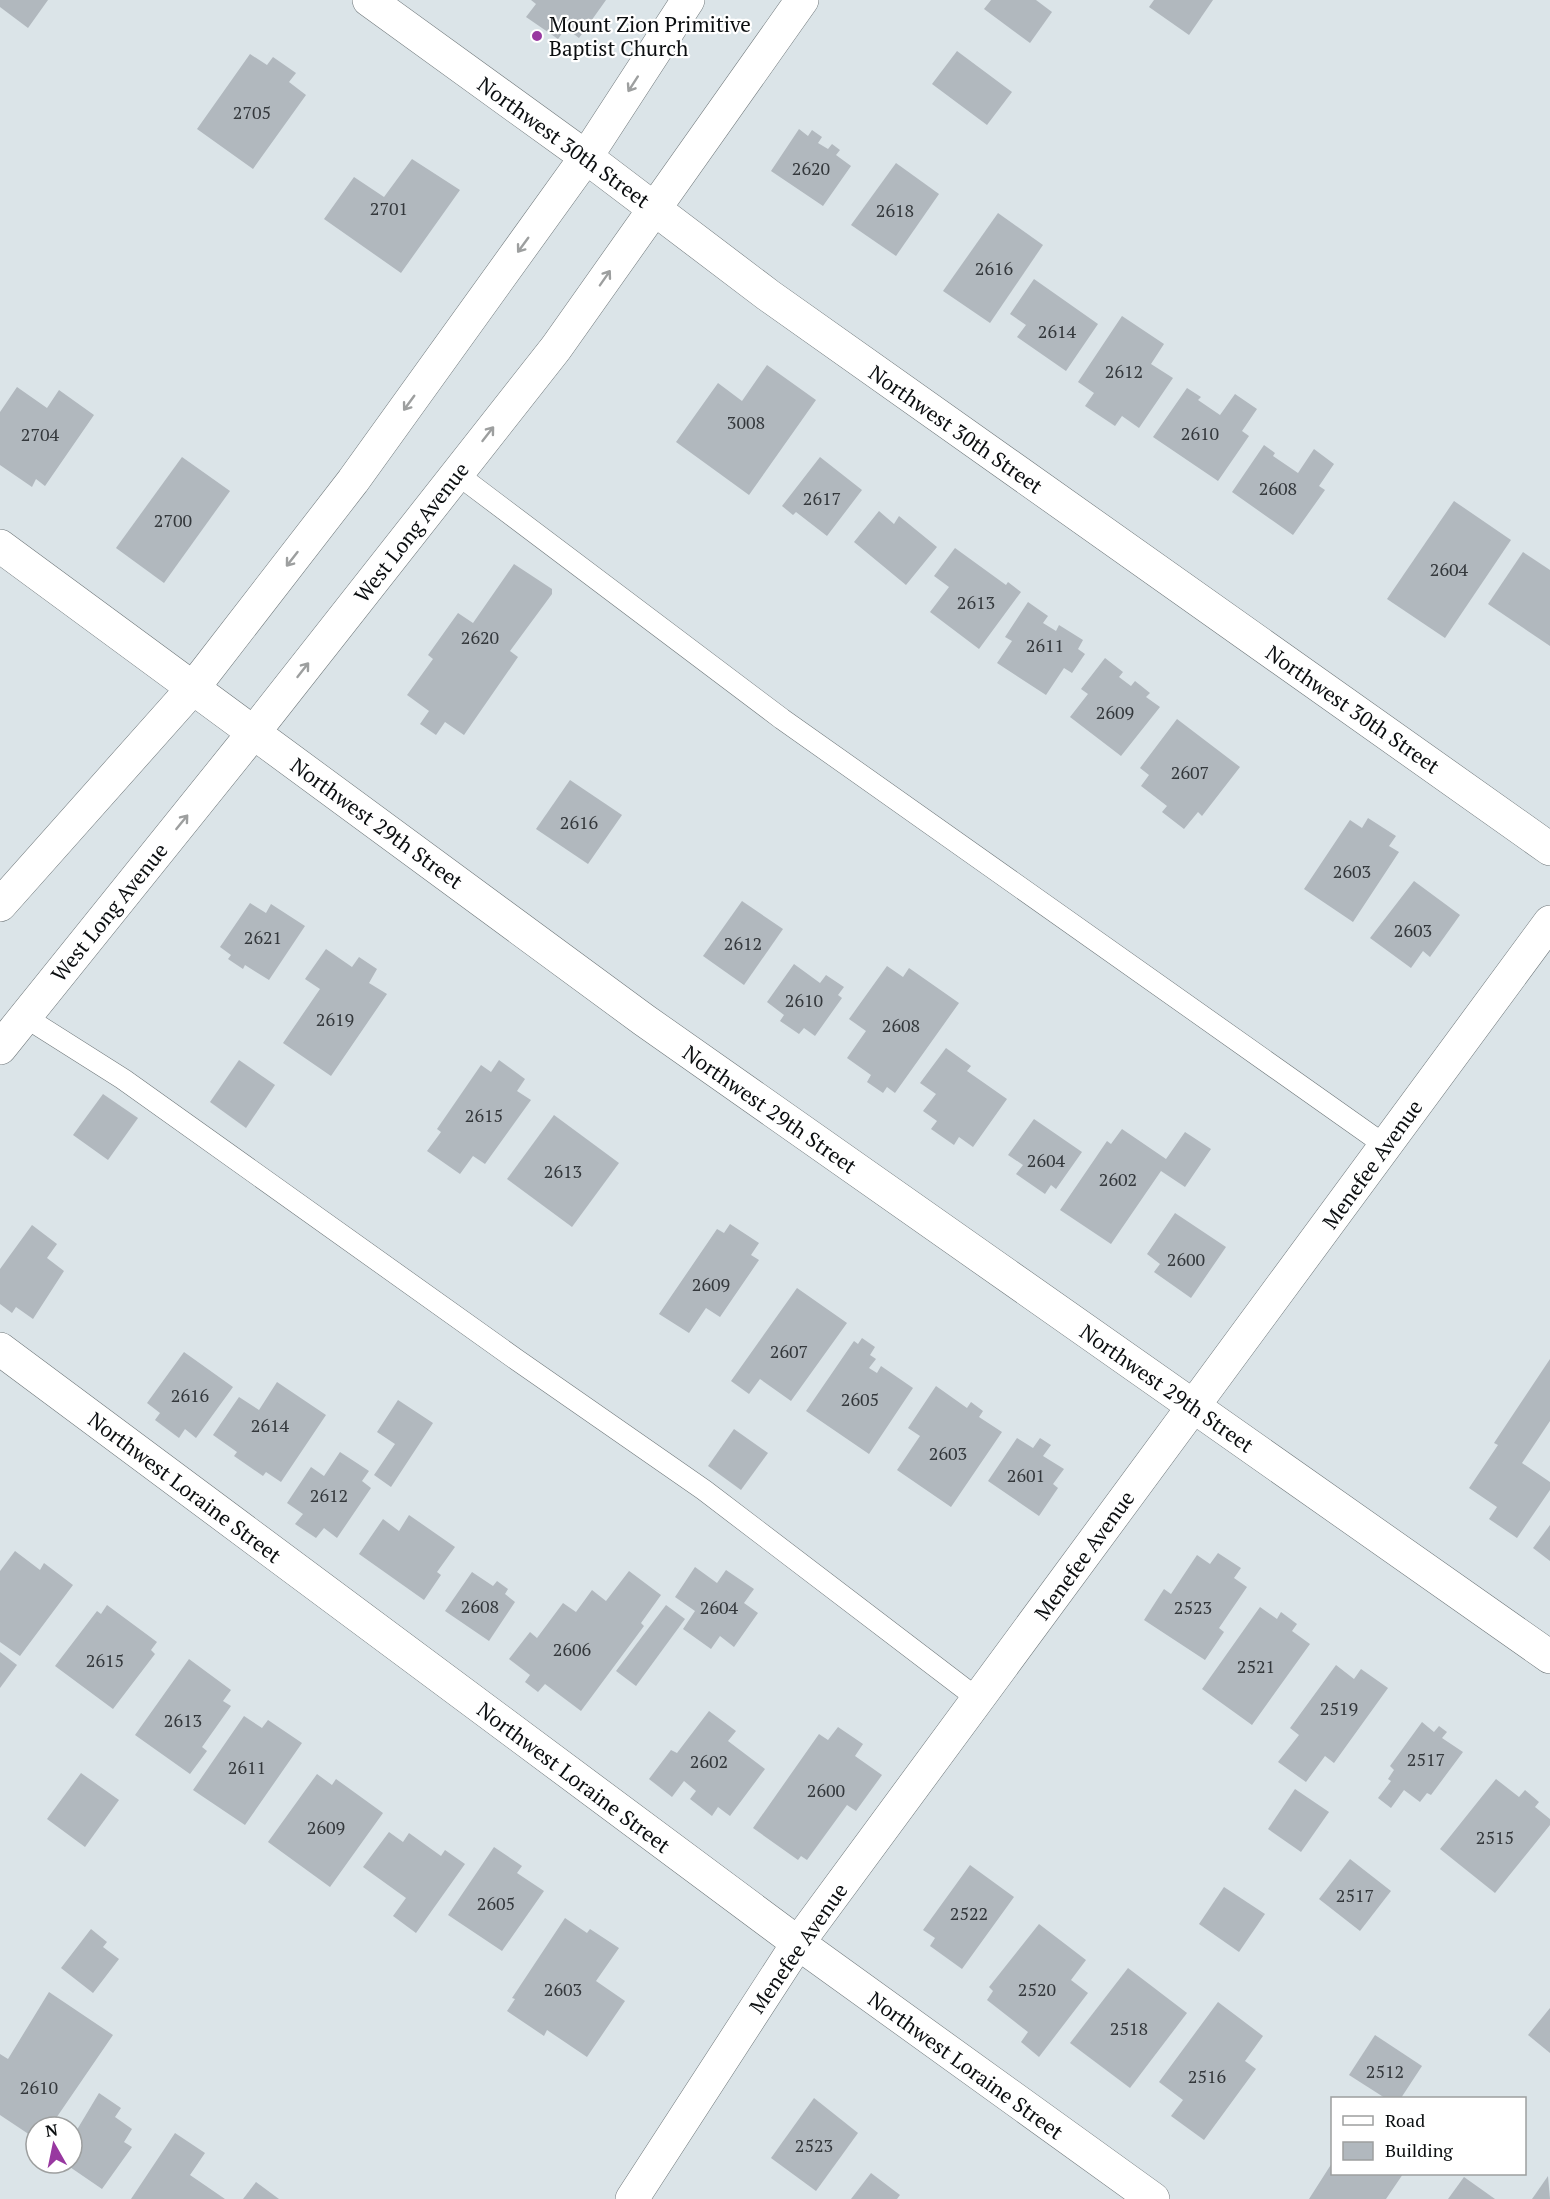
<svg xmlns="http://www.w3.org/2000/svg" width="1550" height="2199" font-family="'PT Serif',serif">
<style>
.building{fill:#b1b8be}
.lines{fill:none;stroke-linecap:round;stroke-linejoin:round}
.lane-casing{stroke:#6f777a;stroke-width:22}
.street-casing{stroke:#6f777a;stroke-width:34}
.secondary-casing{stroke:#6f777a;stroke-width:34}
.lane{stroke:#fff;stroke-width:21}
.street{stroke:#fff;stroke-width:33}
.secondary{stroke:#fff;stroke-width:33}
.oneway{stroke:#9d9f9f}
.poi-dot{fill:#9838a0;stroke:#fff;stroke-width:2}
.labels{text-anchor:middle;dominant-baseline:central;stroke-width:4.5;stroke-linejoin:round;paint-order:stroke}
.number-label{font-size:18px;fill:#34383c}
.poi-label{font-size:21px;fill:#0b0e10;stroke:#fff;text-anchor:start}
.street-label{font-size:21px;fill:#0b0e10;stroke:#fff}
</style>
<rect width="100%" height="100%" fill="#dbe4e8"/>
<!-- building -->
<g class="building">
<path d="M0,0H48L28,28L0,7Z"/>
<path d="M531,0H606L579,38L566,28L558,39L526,17L536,4Z"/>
<path d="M991,0H1036L1052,12L1030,43L984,9Z"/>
<path d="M1154,0H1213L1189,35L1149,7Z"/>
<path d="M957,51L1012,92L987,125L932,84Z"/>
<path d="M250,54L267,65L273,57L296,73L289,82L306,95L253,169L197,129Z"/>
<path d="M799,129L808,136L812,130L822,137L818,143L828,149L832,144L840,150L836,155L851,166L823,206L771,171Z"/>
<path d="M412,159L460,190L401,273L324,219L354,177L384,197Z"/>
<path d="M896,163L939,194L896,256L851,225Z"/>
<path d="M998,213L1043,245L990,323L943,291Z"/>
<path d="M1034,279L1098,324L1066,371L1017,337L1026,325L1010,314Z"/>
<path d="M1122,316L1164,344L1151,364L1173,378L1139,428L1122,416L1115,426L1085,406L1094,393L1078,382Z"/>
<path d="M767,365L816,400L749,495L676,442L718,383L742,401Z"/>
<path d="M17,387L47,408L59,390L94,415L45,486L36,479L32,487L0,465V412Z"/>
<path d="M1187,388L1201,397L1198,400L1220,415L1235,394L1257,409L1242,431L1249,436L1218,481L1153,437Z"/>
<path d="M1264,445L1275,453L1273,456L1298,473L1314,449L1334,464L1319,486L1325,490L1293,535L1232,492Z"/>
<path d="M182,457L230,491L164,583L116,548Z"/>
<path d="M820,457L862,490L827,536L796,512L793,515L782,506Z"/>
<path d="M1454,501L1511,540L1445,638L1387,599Z"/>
<path d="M879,511L894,524L899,516L937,547L906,585L854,542Z"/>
<path d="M955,548L1006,585L1008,582L1021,592L979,649L930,612L949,587L934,576Z"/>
<path d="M1523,552L1550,570V646L1488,604Z"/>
<path d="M514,564L552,589V594L510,651L518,657L464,735L445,722L436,735L420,724L429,711L407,695L433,659L428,655L458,613L473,623Z"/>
<path d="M1028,602L1048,616L1043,623L1056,631L1059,625L1083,640L1078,649L1085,654L1072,673L1064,668L1046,695L997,663L1012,641L1005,637Z"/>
<path d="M1105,658L1123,672L1119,677L1131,686L1135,681L1150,693L1146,697L1160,707L1121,756L1070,717L1088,694L1081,689Z"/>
<path d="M1177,719L1240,767L1202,816L1198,812L1184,829L1162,812L1167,806L1141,786L1149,775L1140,768Z"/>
<path d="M570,780L622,815L588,864L536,829Z"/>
<path d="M1368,818L1396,836L1389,846L1399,852L1353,922L1304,889L1350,820L1362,828Z"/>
<path d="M1414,881L1460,915L1430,957L1423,951L1411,968L1370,938Z"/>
<path d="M742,901L783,929L744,985L703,956Z"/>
<path d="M250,903L266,913L271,904L305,926L269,980L245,965L243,969L228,959L231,955L220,947Z"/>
<path d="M326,949L352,967L359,957L377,969L369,983L387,994L331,1076L283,1043L320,989L305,979Z"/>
<path d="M794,964L820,983L826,975L844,987L838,995L842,998L815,1036L804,1028L799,1034L780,1021L784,1015L767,1002Z"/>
<path d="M887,966L903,977L909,968L959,1003L895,1093L887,1087L883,1093L867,1082L871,1075L847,1058L866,1031L849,1019Z"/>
<path d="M946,1048L971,1066L967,1071L1007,1099L973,1147L959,1137L954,1145L931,1129L937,1121L923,1111L936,1094L920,1083Z"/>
<path d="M239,1060L275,1085L246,1128L210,1102Z"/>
<path d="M499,1060L525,1079L517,1091L531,1100L485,1164L473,1156L460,1174L427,1151L441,1132L437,1129L481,1065L491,1072Z"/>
<path d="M103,1094L138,1118L108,1160L73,1135Z"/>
<path d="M554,1115L619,1163L572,1227L507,1179Z"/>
<path d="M1034,1119L1082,1152L1056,1189L1051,1185L1045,1194L1016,1174L1023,1165L1008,1155Z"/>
<path d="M1122,1129L1166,1159L1185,1132L1211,1149L1185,1187L1161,1171L1111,1244L1060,1210L1107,1141L1111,1144Z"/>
<path d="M1175,1213L1226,1247L1191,1298L1154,1272L1160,1264L1147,1254Z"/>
<path d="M730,1224L759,1243L751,1255L759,1260L720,1317L706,1308L689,1333L659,1314L717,1229L724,1233Z"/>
<path d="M32,1225L57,1244L47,1258L64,1271L33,1319L16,1307L12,1313L0,1304V1269Z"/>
<path d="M797,1288L847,1323L791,1401L760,1379L749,1394L731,1381Z"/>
<path d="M862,1338L875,1347L870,1355L876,1359L869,1368L877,1373L881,1366L913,1388L869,1454L806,1411L854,1341L858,1344Z"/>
<path d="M184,1352L233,1387L196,1438L185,1429L179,1438L155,1420L160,1413L147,1403Z"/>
<path d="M1550,1359V1421L1522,1463L1550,1482V1490L1517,1538L1489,1519L1497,1507L1469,1488L1498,1445L1494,1443Z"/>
<path d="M277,1382L326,1415L281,1482L266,1472L263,1476L234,1456L237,1452L213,1435L239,1397L259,1410Z"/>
<path d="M936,1386L967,1408L971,1402L983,1411L979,1417L1002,1432L951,1507L897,1470L920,1436L908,1428Z"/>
<path d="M398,1400L433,1423L391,1487L374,1475L395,1444L377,1432Z"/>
<path d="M734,1429L768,1453L741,1490L708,1466Z"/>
<path d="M1017,1438L1033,1448L1040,1438L1051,1445L1043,1456L1064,1469L1053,1484L1058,1488L1039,1516L988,1481Z"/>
<path d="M340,1452L369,1471L362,1481L371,1488L337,1538L324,1528L316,1538L295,1524L303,1514L287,1503L311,1467L324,1476Z"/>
<path d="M409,1515L455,1547L437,1572L441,1575L424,1600L359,1554L383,1519L399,1531Z"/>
<path d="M1550,1525V1561L1533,1548Z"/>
<path d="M15,1551L40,1570L44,1563L73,1585L20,1656L0,1642V1571Z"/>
<path d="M1218,1553L1241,1568L1234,1578L1247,1587L1219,1628L1224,1632L1205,1660L1144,1620L1164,1589L1171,1594L1197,1555L1210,1564Z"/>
<path d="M695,1567L717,1583L726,1570L754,1589L744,1603L758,1613L734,1647L720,1636L711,1649L683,1629L695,1611L675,1597Z"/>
<path d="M629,1571L661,1595L641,1623L644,1626L581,1711L545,1684L538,1692L525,1682L530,1675L509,1659L530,1632L537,1638L563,1603L576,1612L592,1590L606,1601Z"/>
<path d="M472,1572L493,1586L497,1581L508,1589L505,1594L515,1602L489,1641L445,1611Z"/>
<path d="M107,1605L157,1642L151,1650L155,1654L113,1709L55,1666L97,1611L101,1614Z"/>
<path d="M666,1605L685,1619L636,1686L616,1671Z"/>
<path d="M1260,1607L1277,1619L1281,1612L1297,1624L1292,1631L1310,1644L1252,1725L1202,1689Z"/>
<path d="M0,1652L17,1665L0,1688Z"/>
<path d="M189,1659L231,1690L223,1701L231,1706L202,1747L207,1751L190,1774L135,1735Z"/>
<path d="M1336,1665L1354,1679L1361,1669L1388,1688L1334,1763L1325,1756L1306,1782L1278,1762L1299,1735L1290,1728Z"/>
<path d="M709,1711L736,1731L728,1741L765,1769L730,1816L718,1807L712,1816L690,1799L696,1791L684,1781L672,1797L649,1779L671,1750L677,1753Z"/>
<path d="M244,1716L262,1728L268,1720L302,1743L245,1825L193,1790Z"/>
<path d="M1422,1722L1434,1732L1439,1726L1447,1732L1442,1738L1463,1752L1431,1795L1427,1793L1420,1802L1404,1790L1391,1808L1378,1798L1391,1781L1388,1779L1394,1770L1390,1766Z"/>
<path d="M838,1727L863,1744L855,1756L882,1775L856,1811L847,1805L807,1860L801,1856L798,1860L753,1828L819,1734L828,1740Z"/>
<path d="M81,1773L119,1800L85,1847L47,1819Z"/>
<path d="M317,1774L332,1785L336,1779L383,1813L330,1887L268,1842Z"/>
<path d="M1496,1779L1519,1797L1525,1790L1539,1802L1535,1807L1550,1819V1825L1495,1893L1440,1849Z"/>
<path d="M1295,1789L1329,1812L1301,1852L1268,1829Z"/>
<path d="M389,1832L403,1842L409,1833L441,1856L445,1850L465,1864L416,1933L393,1916L406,1898L363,1867Z"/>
<path d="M494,1847L522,1866L517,1873L544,1891L502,1951L448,1915Z"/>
<path d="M1350,1859L1391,1891L1360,1931L1319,1899Z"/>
<path d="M970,1865L1014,1897L962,1969L930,1946L935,1938L923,1930Z"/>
<path d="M1224,1887L1265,1914L1239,1952L1199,1924Z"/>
<path d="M565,1918L587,1933L590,1929L619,1948L596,1981L625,2001L587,2057L547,2030L544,2036L507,2011L515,1999L512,1998Z"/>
<path d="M1039,1924L1086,1960L1071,1980L1088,1993L1039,2057L1021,2042L1028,2032L987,2000L993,1991L989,1987Z"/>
<path d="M91,1929L107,1942L103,1947L119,1959L93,1993L61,1968Z"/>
<path d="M1128,1968L1187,2013L1130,2088L1070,2043Z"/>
<path d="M49,1992L113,2035L50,2127H36V2139L0,2115V2054L8,2059Z"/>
<path d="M1218,2002L1263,2036L1245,2061L1256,2069L1204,2140L1171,2116L1183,2100L1159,2082Z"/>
<path d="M1550,2008V2053L1528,2035Z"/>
<path d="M1375,2035L1422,2066L1401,2098H1385L1349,2075Z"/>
<path d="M99,2093L121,2108L115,2117L132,2129L124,2142L132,2147L102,2189L64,2163H72V2138Z"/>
<path d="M814,2098L858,2133L816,2191L771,2158Z"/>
<path d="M175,2133L205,2153L190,2175L225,2199H131Z"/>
<path d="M1332,2163V2174H1403L1386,2199H1309Z"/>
<path d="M871,2173L900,2195L897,2199H851Z"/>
<path d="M1548,2176L1550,2199H1532Z"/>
<path d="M1464,2177L1495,2199H1448Z"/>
<path d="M256,2182L279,2199H243Z"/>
</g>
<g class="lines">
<!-- lane casing -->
<g class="lane-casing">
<g id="lane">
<path d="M457,474L782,719L1386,1146"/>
<path d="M25,1017L123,1079L517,1360L704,1490L978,1699"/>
</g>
</g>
<!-- street casing -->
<g class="street-casing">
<g id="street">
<path d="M369,0L586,157L768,295L1550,849"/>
<path d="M0,546L644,1020L1550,1657"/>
<path d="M0,1349L798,1943L1153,2199"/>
<path d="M632,2199L798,1943L1550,922"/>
</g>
</g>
<!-- secondary casing -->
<g class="secondary-casing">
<g id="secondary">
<path d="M0,905L193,688L353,481L586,157L688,0"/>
<path d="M0,1048L254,732L556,348L802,0"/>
</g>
</g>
<!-- lane -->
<use href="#lane" class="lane"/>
<!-- street -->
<use href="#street" class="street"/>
<!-- secondary -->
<use href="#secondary" class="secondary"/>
</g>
<!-- one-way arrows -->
<defs><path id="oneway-shaft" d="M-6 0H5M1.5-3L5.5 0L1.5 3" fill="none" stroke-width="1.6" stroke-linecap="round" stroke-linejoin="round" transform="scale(1.5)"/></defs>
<g class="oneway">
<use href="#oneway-shaft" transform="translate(633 84) rotate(123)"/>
<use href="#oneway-shaft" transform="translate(523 245) rotate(126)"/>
<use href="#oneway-shaft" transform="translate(605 278) rotate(-55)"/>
<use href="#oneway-shaft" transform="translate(409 403) rotate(126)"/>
<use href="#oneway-shaft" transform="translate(488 434) rotate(-52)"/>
<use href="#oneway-shaft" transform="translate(292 559) rotate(128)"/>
<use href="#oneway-shaft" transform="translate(303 670) rotate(-52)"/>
<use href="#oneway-shaft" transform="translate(182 822) rotate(-51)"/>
</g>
<!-- markers -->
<circle class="poi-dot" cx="537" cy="36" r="6"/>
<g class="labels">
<!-- number labels -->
<g class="number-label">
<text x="252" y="112">2705</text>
<text x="811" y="168">2620</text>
<text x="389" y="208">2701</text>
<text x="895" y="210">2618</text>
<text x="994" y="268">2616</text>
<text x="1057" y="331">2614</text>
<text x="1124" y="371">2612</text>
<text x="746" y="422">3008</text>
<text x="1200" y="433">2610</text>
<text x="40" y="434">2704</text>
<text x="1278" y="488">2608</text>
<text x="822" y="498">2617</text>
<text x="173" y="520">2700</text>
<text x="1449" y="569">2604</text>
<text x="976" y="602">2613</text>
<text x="480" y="637">2620</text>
<text x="1045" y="645">2611</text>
<text x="1115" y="712">2609</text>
<text x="1190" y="772">2607</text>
<text x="579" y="822">2616</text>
<text x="1352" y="871">2603</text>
<text x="1413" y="930">2603</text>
<text x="263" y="937">2621</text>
<text x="743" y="943">2612</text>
<text x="804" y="1000">2610</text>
<text x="335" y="1019">2619</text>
<text x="901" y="1025">2608</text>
<text x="484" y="1115">2615</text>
<text x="1046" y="1160">2604</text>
<text x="563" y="1171">2613</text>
<text x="1118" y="1179">2602</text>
<text x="1186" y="1259">2600</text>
<text x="711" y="1284">2609</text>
<text x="789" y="1351">2607</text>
<text x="190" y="1395">2616</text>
<text x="860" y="1399">2605</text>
<text x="270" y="1425">2614</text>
<text x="948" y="1453">2603</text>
<text x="1026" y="1475">2601</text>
<text x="329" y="1495">2612</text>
<text x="480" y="1606">2608</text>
<text x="719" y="1607">2604</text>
<text x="1193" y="1607">2523</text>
<text x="572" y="1649">2606</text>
<text x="105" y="1660">2615</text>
<text x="1256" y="1666">2521</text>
<text x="1339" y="1708">2519</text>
<text x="183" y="1720">2613</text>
<text x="1426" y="1759">2517</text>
<text x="709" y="1761">2602</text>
<text x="247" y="1767">2611</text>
<text x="826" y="1790">2600</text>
<text x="326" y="1827">2609</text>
<text x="1495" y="1837">2515</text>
<text x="1355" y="1895">2517</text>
<text x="496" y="1903">2605</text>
<text x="969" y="1913">2522</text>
<text x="563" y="1989">2603</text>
<text x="1037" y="1989">2520</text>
<text x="1129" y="2028">2518</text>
<text x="1385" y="2071">2512</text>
<text x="1207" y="2076">2516</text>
<text x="39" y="2087">2610</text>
<text x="814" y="2145">2523</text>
</g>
<!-- poi labels -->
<g class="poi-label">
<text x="549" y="24">Mount Zion Primitive<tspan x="549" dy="24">Baptist Church</tspan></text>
</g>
<!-- street labels -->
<g class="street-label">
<text transform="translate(564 142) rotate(36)">Northwest 30th Street</text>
<text transform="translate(956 429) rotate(35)">Northwest 30th Street</text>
<text transform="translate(411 532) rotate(-52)">West Long Avenue</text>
<text transform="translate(1353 709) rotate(35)">Northwest 30th Street</text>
<text transform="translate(377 823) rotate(36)">Northwest 29th Street</text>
<text transform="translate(109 912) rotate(-51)">West Long Avenue</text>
<text transform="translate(770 1109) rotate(35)">Northwest 29th Street</text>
<text transform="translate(1372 1164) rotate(-54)">Menefee Avenue</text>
<text transform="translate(1167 1388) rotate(35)">Northwest 29th Street</text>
<text transform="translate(185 1487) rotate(37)">Northwest Loraine Street</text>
<text transform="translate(1084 1555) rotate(-54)">Menefee Avenue</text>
<text transform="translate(574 1777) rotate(37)">Northwest Loraine Street</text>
<text transform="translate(798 1948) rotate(-55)">Menefee Avenue</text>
<text transform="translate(966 2065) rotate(36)">Northwest Loraine Street</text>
</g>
</g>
<!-- legend -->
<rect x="1331" y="2097" width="195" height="78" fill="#ffffff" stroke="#9d9f9f" stroke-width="1.5"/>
<rect x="1343" y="2116" width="30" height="9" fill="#ffffff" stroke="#9d9f9f" stroke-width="1.5"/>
<text x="1385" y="2127" font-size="18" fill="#0b0e10">Road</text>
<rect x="1343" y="2142" width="30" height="18" fill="#b1b8be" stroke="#9d9f9f" stroke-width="1.5"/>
<text x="1385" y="2157" font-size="18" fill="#0b0e10">Building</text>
<!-- north arrow -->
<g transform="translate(54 2145) rotate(351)"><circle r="28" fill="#ffffff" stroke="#9d9f9f" stroke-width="1.5"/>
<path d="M0-4.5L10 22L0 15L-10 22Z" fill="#9838a0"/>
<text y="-9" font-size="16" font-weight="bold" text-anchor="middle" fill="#0b0e10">N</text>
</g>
</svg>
